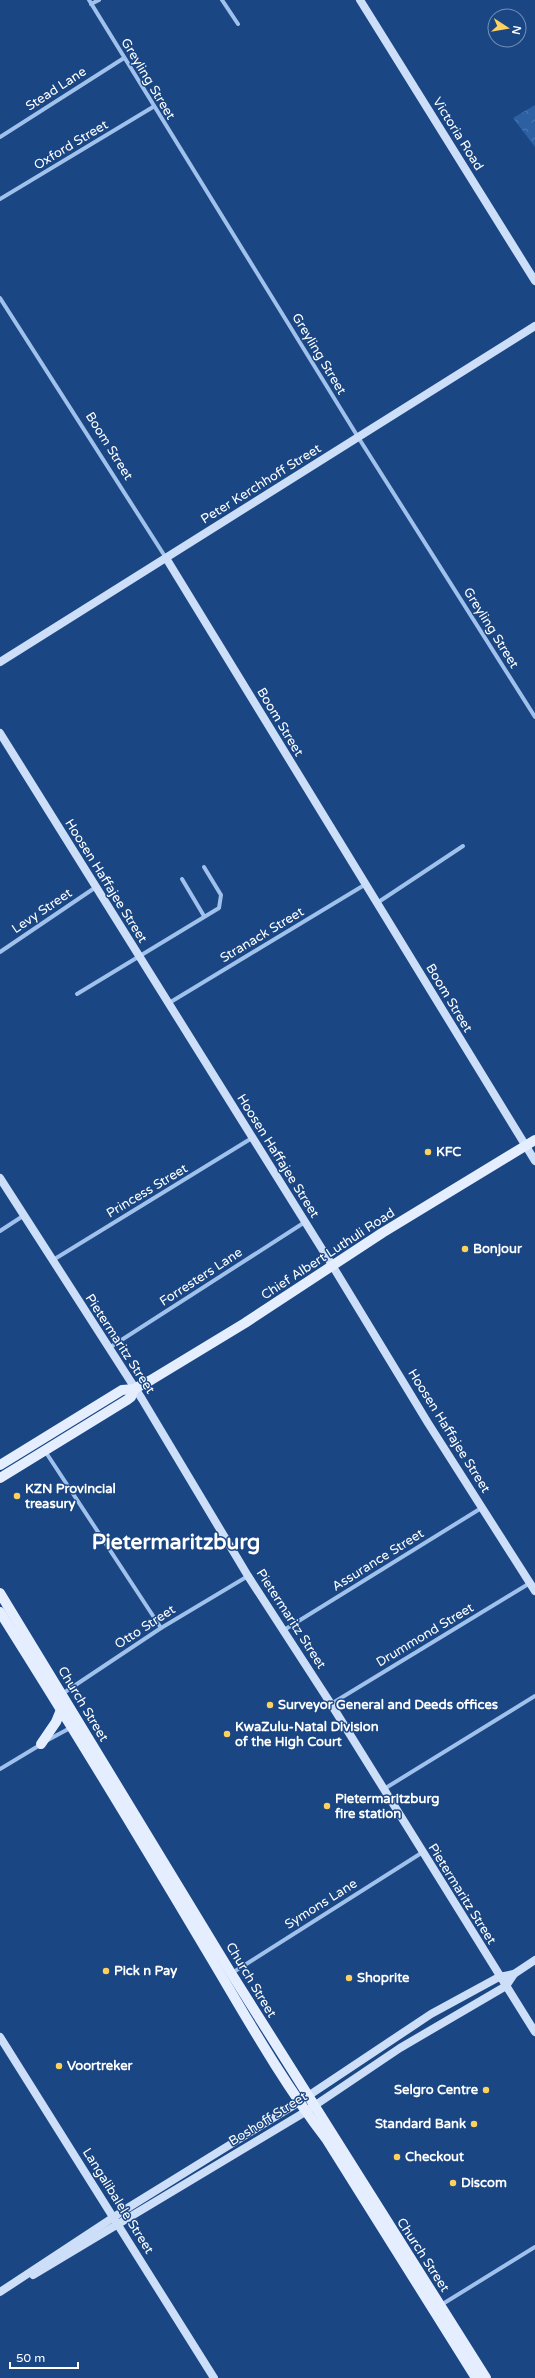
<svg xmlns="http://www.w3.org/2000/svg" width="535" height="2378" font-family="'Varela Round',sans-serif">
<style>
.park{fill:url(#park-crowns)}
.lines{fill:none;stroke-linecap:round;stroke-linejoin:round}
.street{stroke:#a0c1eb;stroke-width:4}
.secondary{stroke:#ccdef8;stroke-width:8}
.primary{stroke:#e4eeff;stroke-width:10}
.poi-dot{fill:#fdd15c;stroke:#1a4684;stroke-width:1.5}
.labels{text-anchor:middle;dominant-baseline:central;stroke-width:3;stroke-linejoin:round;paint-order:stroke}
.street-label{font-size:13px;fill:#fff;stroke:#1a4684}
.poi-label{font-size:13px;font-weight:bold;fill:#fff;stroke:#1a4684;text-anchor:start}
.town-label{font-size:21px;font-weight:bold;fill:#fff;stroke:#1a4684}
</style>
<defs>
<pattern id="park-crowns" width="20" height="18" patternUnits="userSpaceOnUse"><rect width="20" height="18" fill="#2d60a2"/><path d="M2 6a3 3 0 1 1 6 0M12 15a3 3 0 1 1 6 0" fill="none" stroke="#4c78b0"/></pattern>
</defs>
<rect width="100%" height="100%" fill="#1a4684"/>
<!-- park -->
<path class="park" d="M535,105V147L513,118Z"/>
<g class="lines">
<!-- street -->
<g class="street">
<path d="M89,0L358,437L535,717"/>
<path d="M222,0L238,24"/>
<path d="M91,4L99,0"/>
<path d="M0,137L124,58"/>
<path d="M0,199L153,107"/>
<path d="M0,298L166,558"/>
<path d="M182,879L204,916"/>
<path d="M377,903L463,846"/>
<path d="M0,952L96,887"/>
<path d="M77,994L219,908L221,895L204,867"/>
<path d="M169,1003L366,884"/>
<path d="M0,1231L23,1216"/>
<path d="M53,1260L252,1138"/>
<path d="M109,1348L305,1222"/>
<path d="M45,1451L161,1628"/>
<path d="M284,1630L483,1507"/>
<path d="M62,1694L161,1628L248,1576"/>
<path d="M331,1704L530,1583"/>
<path d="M46,1741L72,1727"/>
<path d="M0,1769L40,1745"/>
<path d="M384,1789L535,1696"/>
<path d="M232,1973L423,1852"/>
<path d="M441,2305L535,2247"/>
</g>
<!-- secondary -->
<g class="secondary">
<path d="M360,0L535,281"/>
<path d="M166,558L535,1161"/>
<path d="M0,662L535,326"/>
<path d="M0,733L332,1265L428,1423L535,1591"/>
<path d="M0,1178L142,1399L248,1576L331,1704L535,2032"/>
<path d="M0,2037L214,2378"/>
<path d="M33,2275L305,2112L400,2048L506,1986L514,1974"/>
<path d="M0,2292L126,2209L299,2102L431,2014L499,1977L514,1974L535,1960"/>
</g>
<!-- primary -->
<g class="primary">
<path d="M0,1465L122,1390L134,1389L151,1380L245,1323L382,1233L535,1140"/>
<path d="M0,1478L127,1400L131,1397L134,1389"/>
<path d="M0,1593L231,1973L486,2378"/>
<path d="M0,1612C70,1723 138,1835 205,1948C244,2013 281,2080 327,2140L476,2378"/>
<path d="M41,1744L56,1722L61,1710"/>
</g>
</g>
<!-- markers -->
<g class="poi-dot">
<circle cx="428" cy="1152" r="4"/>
<circle cx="465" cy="1249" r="4"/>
<circle cx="17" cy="1496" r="4"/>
<circle cx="270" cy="1705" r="4"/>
<circle cx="227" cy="1734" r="4"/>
<circle cx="327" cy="1806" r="4"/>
<circle cx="106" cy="1971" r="4"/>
<circle cx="349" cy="1978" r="4"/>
<circle cx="59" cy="2066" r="4"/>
<circle cx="486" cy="2090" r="4"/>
<circle cx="474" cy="2124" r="4"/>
<circle cx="397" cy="2157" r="4"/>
<circle cx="453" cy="2183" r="4"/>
</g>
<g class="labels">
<!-- street labels -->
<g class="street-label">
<text transform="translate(148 79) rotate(59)">Greyling Street</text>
<text transform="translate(56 89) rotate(-33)">Stead Lane</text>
<text transform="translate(458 134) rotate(58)">Victoria Road</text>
<text transform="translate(71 145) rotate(-31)">Oxford Street</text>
<text transform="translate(319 354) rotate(59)">Greyling Street</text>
<text transform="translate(109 446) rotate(58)">Boom Street</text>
<text transform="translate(261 484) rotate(-32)">Peter Kerchhoff Street</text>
<text transform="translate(491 628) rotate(58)">Greyling Street</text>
<text transform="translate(280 722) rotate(59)">Boom Street</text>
<text transform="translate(106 881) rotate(58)">Hoosen Haffajee Street</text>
<text transform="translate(42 911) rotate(-34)">Levy Street</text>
<text transform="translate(262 935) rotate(-31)">Stranack Street</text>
<text transform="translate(449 998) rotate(59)">Boom Street</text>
<text transform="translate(278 1156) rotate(58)">Hoosen Haffajee Street</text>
<text transform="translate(147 1191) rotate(-31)">Princess Street</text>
<text transform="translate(328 1254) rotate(-33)">Chief Albert Luthuli Road</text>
<text transform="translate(201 1277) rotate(-33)">Forresters Lane</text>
<text transform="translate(120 1344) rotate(57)">Pietermaritz Street</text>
<text transform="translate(449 1431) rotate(58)">Hoosen Haffajee Street</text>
<text transform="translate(378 1560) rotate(-32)">Assurance Street</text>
<text transform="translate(291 1619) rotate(57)">Pietermaritz Street</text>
<text transform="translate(145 1627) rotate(-33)">Otto Street</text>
<text transform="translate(425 1635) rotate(-31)">Drummond Street</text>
<text transform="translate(83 1704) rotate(59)">Church Street</text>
<text transform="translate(462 1894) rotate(58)">Pietermaritz Street</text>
<text transform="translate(321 1904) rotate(-32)">Symons Lane</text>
<text transform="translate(251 1980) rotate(59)">Church Street</text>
<text transform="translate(268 2119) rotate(-32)">Boshoff Street</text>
<text transform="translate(118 2201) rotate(58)">Langalibalele Street</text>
<text transform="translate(423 2255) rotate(57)">Church Street</text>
</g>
<!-- poi labels -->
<g class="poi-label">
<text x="436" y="1152">KFC</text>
<text x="473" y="1249">Bonjour</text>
<text x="25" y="1489">KZN Provincial<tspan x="25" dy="15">treasury</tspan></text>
<text x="278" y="1705">Surveyor General and Deeds offices</text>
<text x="235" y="1727">KwaZulu-Natal Division<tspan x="235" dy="15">of the High Court</tspan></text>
<text x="335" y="1799">Pietermaritzburg<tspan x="335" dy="15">fire station</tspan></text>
<text x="114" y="1971">Pick n Pay</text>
<text x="357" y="1978">Shoprite</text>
<text x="67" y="2066">Voortreker</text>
<text x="478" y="2090" text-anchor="end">Selgro Centre</text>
<text x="466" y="2124" text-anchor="end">Standard Bank</text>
<text x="405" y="2157">Checkout</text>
<text x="461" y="2183">Discom</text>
</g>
<!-- town labels -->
<g class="town-label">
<text x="176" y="1542">Pietermaritzburg</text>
</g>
</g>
<!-- north arrow -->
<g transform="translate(507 28) rotate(102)"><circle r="19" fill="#1a4684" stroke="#7690b5"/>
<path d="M0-3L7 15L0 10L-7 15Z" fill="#fdd15c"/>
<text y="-6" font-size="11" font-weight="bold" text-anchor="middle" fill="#ffffff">N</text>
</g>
<!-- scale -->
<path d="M10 2362v6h68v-6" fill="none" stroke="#ffffff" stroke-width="2"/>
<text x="16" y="2362" font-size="12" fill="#ffffff" stroke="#1a4684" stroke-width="3" paint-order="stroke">50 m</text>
</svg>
